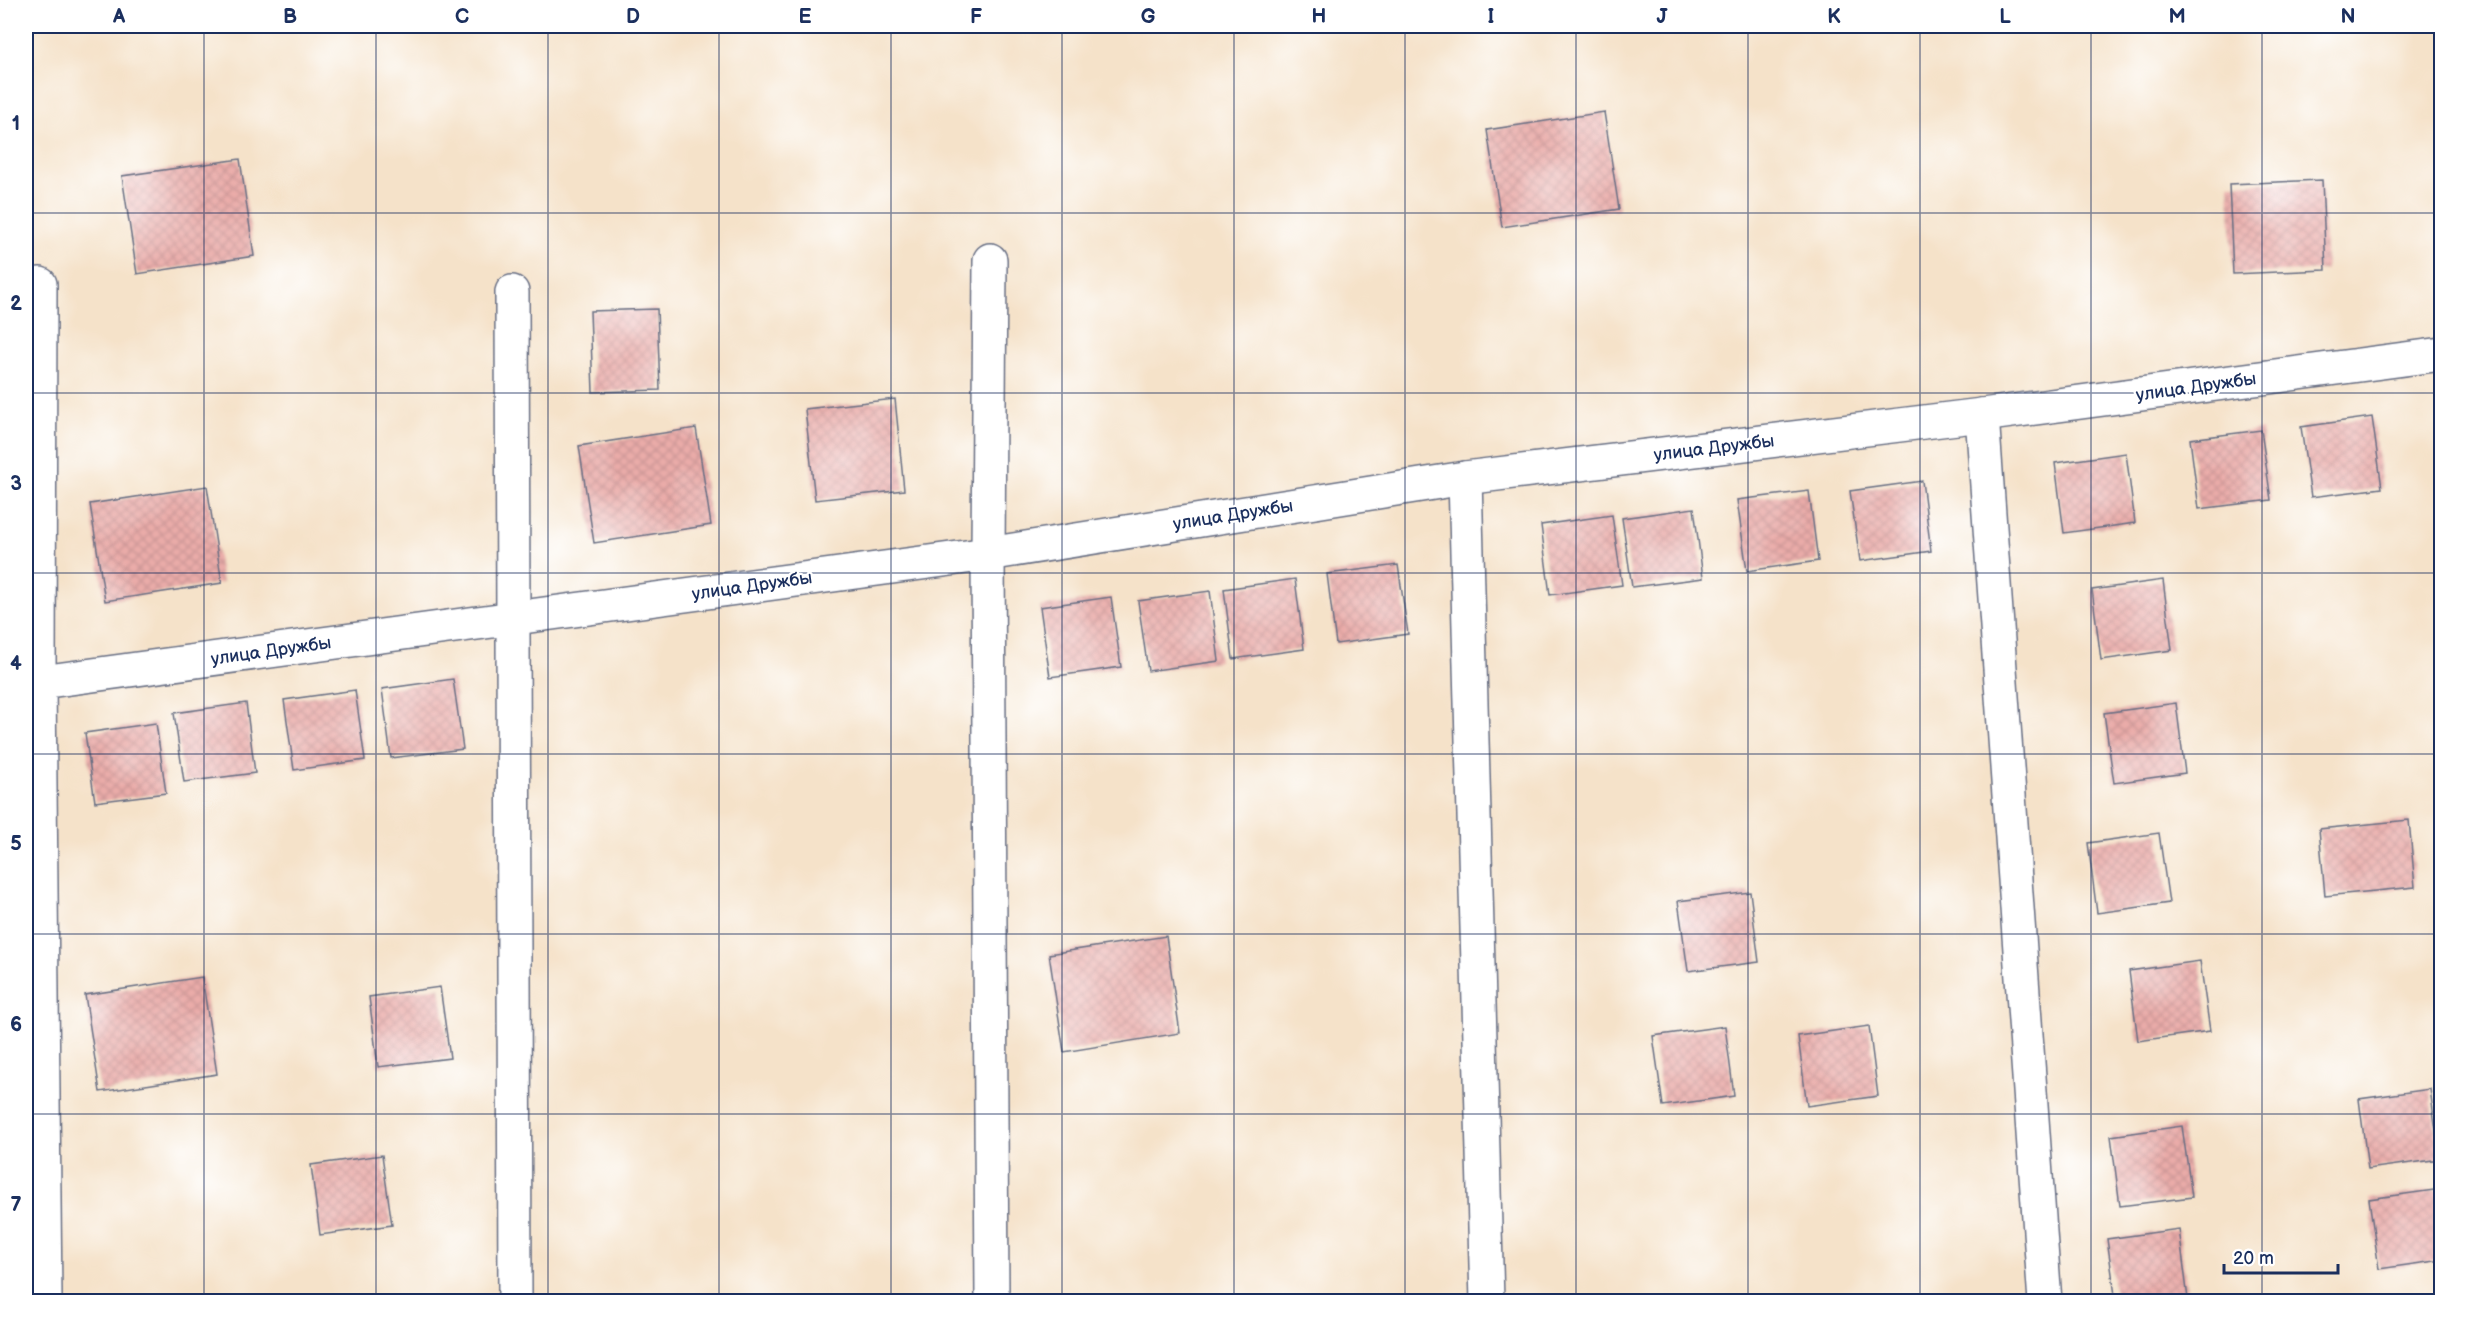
<svg xmlns="http://www.w3.org/2000/svg" width="2467" height="1327" font-family="'Balsamiq Sans',sans-serif">
<style>
.building{fill:url(#building-cross-hatch)}
.lines{fill:none;stroke-linecap:round;stroke-linejoin:round}
.street-casing{stroke:#676e83;stroke-width:36}
.street{stroke:#fff;stroke-width:33}
.grid{fill:none;stroke:#1b2f5e;stroke-width:1.5;stroke-opacity:0.55}
.labels{text-anchor:middle;dominant-baseline:central;stroke-width:4.5;stroke-linejoin:round;paint-order:stroke}
.street-label{font-size:18px;fill:#1b2f5e;stroke:#fff}
.neatline{fill:none;stroke:#1b2f5e;stroke-width:2}
.grid-label{font-size:20px;text-anchor:middle;font-weight:bold;fill:#1b2f5e}
</style>
<defs>
<pattern id="building-cross-hatch" width="8" height="8" patternUnits="userSpaceOnUse" patternTransform="scale(1.5)"><rect width="8" height="8" fill="#eaaca9"/><path d="M0 0l8 8M0 8l8-8" fill="none" stroke="#c89494"/></pattern>
</defs>
<rect width="100%" height="100%" fill="#fff"/>
<filter id="ink" filterUnits="userSpaceOnUse"><feTurbulence type="fractalNoise" baseFrequency=".0167" numOctaves="2"/><feDisplacementMap in="SourceGraphic" scale="12" xChannelSelector="R" yChannelSelector="G"/><feConvolveMatrix kernelMatrix="1 2 1 2 8 2 1 2 1" color-interpolation-filters="sRGB"/></filter>
<filter id="wash" filterUnits="userSpaceOnUse"><feTurbulence type="fractalNoise" baseFrequency=".008" numOctaves="4" result="noise"/><feDisplacementMap in="SourceGraphic" scale="24" xChannelSelector="R" yChannelSelector="G"/><feGaussianBlur stdDeviation="1.35" result="paint"/><feColorMatrix in="noise" values="0 0 0 0 0 0 0 0 0 0 0 0 0 0 0 0 0 1.4 0 .05"/><feComposite in="paint" operator="in"/></filter>
<g filter="url(#wash)">
<rect width="100%" height="100%" fill="#f5e2c9"/>
<g id="blocks">
<!-- building -->
<g class="building">
<path d="M1604,112L1619,209L1502,227L1487,130Z"/>
<path d="M240,159L254,256L137,274L122,176Z"/>
<path d="M2322,180L2326,270L2233,274L2229,184Z"/>
<path d="M657,309L660,390L593,392L590,311Z"/>
<path d="M895,399L904,490L815,500L805,409Z"/>
<path d="M2372,417L2382,488L2311,497L2301,427Z"/>
<path d="M696,428L711,525L594,543L579,446Z"/>
<path d="M2261,430L2271,500L2199,509L2190,439Z"/>
<path d="M2126,453L2135,523L2064,533L2055,463Z"/>
<path d="M1922,481L1931,551L1860,561L1850,491Z"/>
<path d="M207,486L222,583L105,601L90,504Z"/>
<path d="M1809,491L1818,561L1747,571L1737,500Z"/>
<path d="M1694,508L1703,578L1632,587L1622,518Z"/>
<path d="M1612,515L1622,585L1550,595L1541,525Z"/>
<path d="M1398,565L1408,634L1336,644L1327,574Z"/>
<path d="M1295,579L1304,649L1233,659L1224,589Z"/>
<path d="M2163,580L2172,650L2101,660L2092,590Z"/>
<path d="M1210,591L1219,661L1148,671L1138,601Z"/>
<path d="M1111,597L1121,667L1050,677L1040,607Z"/>
<path d="M453,679L463,749L391,758L382,689Z"/>
<path d="M355,690L365,760L294,770L284,700Z"/>
<path d="M246,703L255,773L184,782L174,713Z"/>
<path d="M2176,703L2185,773L2114,783L2104,713Z"/>
<path d="M156,723L166,793L95,802L85,733Z"/>
<path d="M2409,820L2415,887L2325,896L2319,829Z"/>
<path d="M2159,833L2169,903L2097,913L2088,843Z"/>
<path d="M1750,892L1759,962L1688,971L1678,901Z"/>
<path d="M1166,936L1180,1033L1064,1052L1049,954Z"/>
<path d="M2200,961L2210,1031L2138,1041L2129,971Z"/>
<path d="M202,977L217,1074L100,1092L85,995Z"/>
<path d="M440,987L450,1058L378,1067L369,997Z"/>
<path d="M1725,1026L1734,1096L1663,1106L1653,1036Z"/>
<path d="M1869,1026L1878,1096L1807,1106L1798,1036Z"/>
<path d="M2430,1089L2440,1159L2368,1169L2359,1099Z"/>
<path d="M2182,1126L2192,1197L2120,1206L2111,1136Z"/>
<path d="M382,1155L392,1225L320,1235L311,1165Z"/>
<path d="M2441,1189L2442,1260L2379,1269L2369,1199Z"/>
<path d="M2179,1229L2188,1299L2171,1302H2116L2107,1239Z"/>
</g>
</g>
</g>
<g filter="url(#ink)">
<use href="#blocks" fill-opacity="0" stroke="#676e83" stroke-width="1.5"/>
<g class="lines">
<!-- street casing -->
<g class="street-casing">
<g id="street">
<path d="M990,260L988,554L992,1302"/>
<path d="M40,284L39,682L45,1302"/>
<path d="M512,292L515,1302"/>
<path d="M1982,415L2045,1302"/>
<path d="M1465,478L1487,1302"/>
<path d="M26,684L988,554L1465,478L1982,415L2442,354"/>
</g>
</g>
<!-- street -->
<use href="#street" class="street"/>
</g>
</g>
<!-- grid -->
<path class="grid" d="M204,26V1302M376,26V1302M548,26V1302M719,26V1302M891,26V1302M1062,26V1302M1234,26V1302M1405,26V1302M1576,26V1302M1748,26V1302M1920,26V1302M2091,26V1302M2262,26V1302M26,213H2442M26,393H2442M26,573H2442M26,754H2442M26,934H2442M26,1114H2442"/>
<g class="labels">
<!-- street labels -->
<g class="street-label">
<text transform="translate(2196 387) rotate(-8)">улица Дружбы</text>
<text transform="translate(1714 448) rotate(-7)">улица Дружбы</text>
<text transform="translate(1233 515) rotate(-9)">улица Дружбы</text>
<text transform="translate(752 586) rotate(-8)">улица Дружбы</text>
<text transform="translate(271 651) rotate(-8)">улица Дружбы</text>
</g>
</g>
<!-- margin -->
<rect width="2467" height="1327" fill="none" stroke="#fff" stroke-width="66"/>
<!-- scale -->
<path d="M2224 1264v9h114v-9" fill="none" stroke="#1b2f5e" stroke-width="3"/>
<text x="2233" y="1264" font-size="18" fill="#1b2f5e" stroke="#ffffff" stroke-width="4.5" paint-order="stroke">20 m</text>
<rect x="33" y="33" width="2401" height="1261" class="neatline"/>
<g class="grid-label">
<text x="119" y="23">A</text>
<text x="290" y="23">B</text>
<text x="462" y="23">C</text>
<text x="633" y="23">D</text>
<text x="805" y="23">E</text>
<text x="976" y="23">F</text>
<text x="1148" y="23">G</text>
<text x="1319" y="23">H</text>
<text x="1491" y="23">I</text>
<text x="1662" y="23">J</text>
<text x="1834" y="23">K</text>
<text x="2005" y="23">L</text>
<text x="2177" y="23">M</text>
<text x="2348" y="23">N</text>
<text x="16" y="130">1</text>
<text x="16" y="310">2</text>
<text x="16" y="490">3</text>
<text x="16" y="670">4</text>
<text x="16" y="850">5</text>
<text x="16" y="1031">6</text>
<text x="16" y="1211">7</text>
</g>
</svg>
